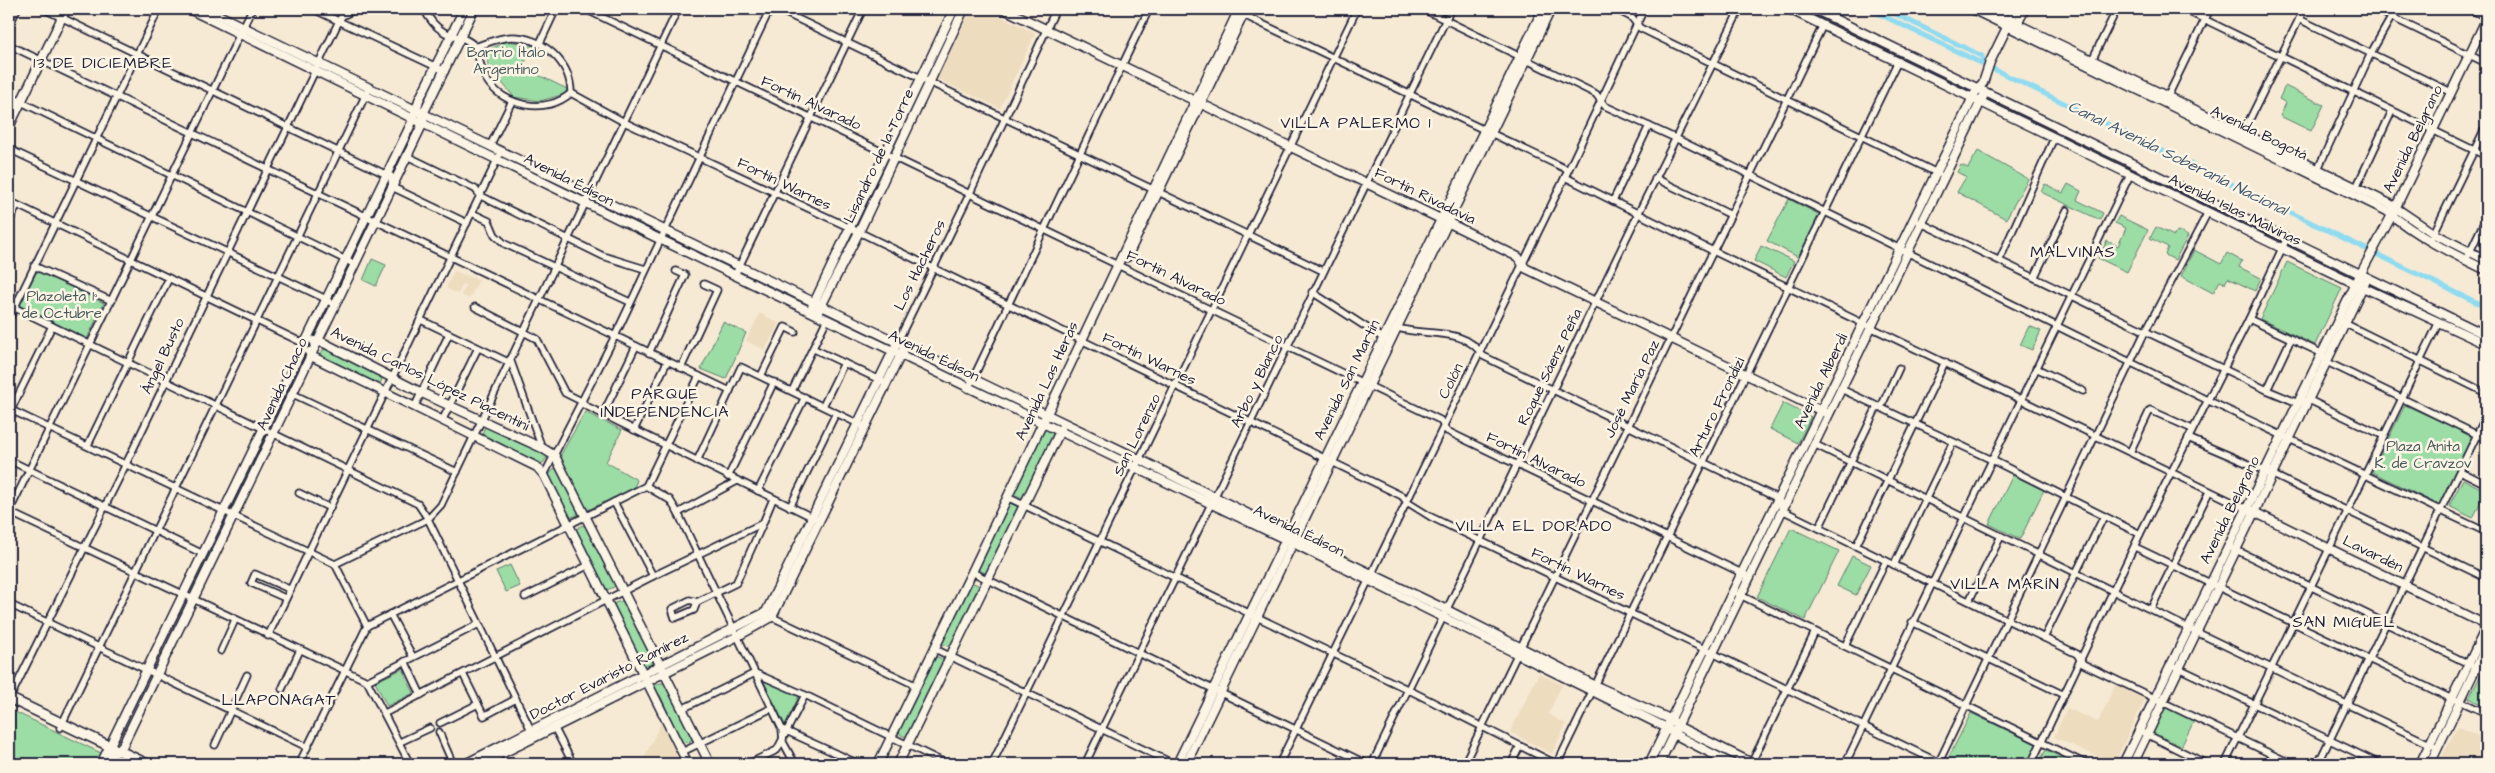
<svg xmlns="http://www.w3.org/2000/svg" width="2495" height="773" font-family="'Architects Daughter',sans-serif">
<style>
.built{fill:#eedcbf}
.green{fill:#9cdca5;stroke:#5f7f70}
.lines{fill:none;stroke-linecap:round;stroke-linejoin:round}
.canal{stroke:#90dbf0;stroke-width:5}
.street-casing{stroke:#22223b;stroke-width:9}
.secondary-casing{stroke:#22223b;stroke-width:11}
.primary-casing{stroke:#22223b;stroke-width:12}
.street{stroke:#fcf5e5;stroke-width:5.5}
.secondary{stroke:#fcf5e5;stroke-width:8}
.primary{stroke:#fcf5e5;stroke-width:9}
.labels{text-anchor:middle;dominant-baseline:central;stroke-width:5;stroke-linejoin:round;paint-order:stroke}
.park-label{font-size:15px;fill:#475a5b;stroke:#fcf5e5}
.street-label{font-size:15px;fill:#22223b;stroke:#fcf5e5}
.neighbourhood-label{font-size:16px;letter-spacing:1px;fill:#22223b;stroke:#fcf5e5}
.water-label{font-size:16px;font-style:italic;fill:#435a71;stroke:#fcf5e5}
</style>
<rect width="100%" height="100%" fill="#f6ead4"/>
<filter id="ink" filterUnits="userSpaceOnUse"><feTurbulence type="fractalNoise" baseFrequency=".02" numOctaves="2"/><feDisplacementMap in="SourceGraphic" scale="10" xChannelSelector="R" yChannelSelector="G"/><feConvolveMatrix kernelMatrix="1 2 1 2 8 2 1 2 1" color-interpolation-filters="sRGB"/></filter>
<g filter="url(#ink)">
<!-- built -->
<g class="built">
<path d="M971,9H985L1034,32L1035,34L1000,108L937,79Z"/>
<path d="M454,271L479,280L469,299L461,295L466,286L463,284L458,294L446,288Z"/>
<path d="M760,313L779,323L765,350L746,341Z"/>
<path d="M1539,673L1562,685L1548,714L1566,724L1552,754L1510,732Z"/>
<path d="M2115,685L2145,699L2114,764L2054,737L2067,708L2098,722Z"/>
<path d="M661,723L681,764H641Z"/>
<path d="M2458,726L2486,740V764H2438Z"/>
</g>
<!-- green -->
<g class="green">
<path d="M509,41L534,46L522,67L567,89L565,94L540,101L514,97L488,66L487,50Z"/>
<path d="M2285,86L2324,105L2311,131L2280,116L2286,103L2279,99Z"/>
<path d="M1978,151L2028,179L2006,219L1957,192L1966,177L1957,172L1961,165L1968,168Z"/>
<path d="M2045,184L2063,193L2068,184L2081,191L2077,200L2103,213L2100,220L2041,192Z"/>
<path d="M1789,199L1820,215L1798,257L1767,241Z"/>
<path d="M2119,216L2148,230L2127,272L2098,258L2107,241L2118,246L2126,228L2115,223Z"/>
<path d="M2156,227L2174,236L2177,231L2188,236L2175,260L2165,255L2168,247L2150,238Z"/>
<path d="M1761,246L1794,261L1786,277L1754,261Z"/>
<path d="M2194,250L2221,264L2227,253L2242,261L2239,267L2261,278L2255,291L2228,278L2225,283L2220,281L2213,293L2181,276Z"/>
<path d="M372,259L386,265L376,286L363,280Z"/>
<path d="M2287,262L2342,288L2315,345L2260,319Z"/>
<path d="M37,271L104,303L87,339L19,306Z"/>
<path d="M723,322L746,333L726,379L701,369Z"/>
<path d="M2029,326L2041,331L2032,350L2020,345Z"/>
<path d="M327,348L383,375L380,385L376,386L321,359L319,356L323,350Z"/>
<path d="M1783,403L1811,417L1798,443L1770,429Z"/>
<path d="M2405,405L2473,436L2443,503L2437,504L2372,472Z"/>
<path d="M585,412L622,430L606,462L637,480L634,488L586,511L560,456Z"/>
<path d="M489,426L545,453L547,457L543,463L538,465L484,437L482,434L485,427Z"/>
<path d="M1046,427L1055,432L1023,498L1013,494Z"/>
<path d="M263,438L267,439L233,508L230,507Z"/>
<path d="M556,467L578,510L577,515L570,518L567,517L549,479V475Z"/>
<path d="M2013,475L2044,490L2020,539L1989,524Z"/>
<path d="M2463,479L2486,491L2473,518L2449,506Z"/>
<path d="M1010,503L1019,507L987,574L977,569Z"/>
<path d="M223,521L227,523L193,592L190,590Z"/>
<path d="M582,525L586,527L615,584L614,587L607,590L604,589L574,531Z"/>
<path d="M1791,528L1839,551L1805,620L1757,597Z"/>
<path d="M1852,556L1871,565L1856,595L1837,586Z"/>
<path d="M510,565L520,586L506,592L496,571Z"/>
<path d="M971,582L978,585L980,589L951,648L941,643L968,585Z"/>
<path d="M621,601L625,603L653,659L652,664L645,667L641,665L613,609L615,603Z"/>
<path d="M938,657L944,660L945,665L911,735L906,737L901,735L898,730L933,659Z"/>
<path d="M402,669L414,693L387,706L375,682Z"/>
<path d="M2484,669L2486,670V707L2469,698Z"/>
<path d="M763,680L799,696L785,725Z"/>
<path d="M661,683H665L692,736L691,741L682,743L660,695L657,694L655,685Z"/>
<path d="M2164,705L2194,721L2180,749L2150,734Z"/>
<path d="M9,709L103,754L98,764H9Z"/>
<path d="M1971,713L2038,745L2028,764H1954L1947,761Z"/>
<path d="M2046,750L2075,764H2038Z"/>
</g>
<g class="lines">
<!-- canal -->
<g class="canal">
<path d="M1869,9L2486,307"/>
<path d="M1885,9L1982,56L1983,63"/>
</g>
<!-- street casing -->
<g class="street-casing">
<g id="street">
<path d="M44,9L387,175L391,176L392,187L467,223"/>
<path d="M313,9L445,71"/>
<path d="M424,9C429,19 434,26 444,32C453,37 468,37 475,47C478,51 481,72 486,79C503,107 547,115 571,93C571,62 542,37 512,37C500,37 487,43 475,47"/>
<path d="M585,9L1440,420L1447,431L1750,577"/>
<path d="M777,9L1323,271"/>
<path d="M1231,9L1568,170"/>
<path d="M1423,9L1596,94L1605,106L1675,138L2207,400L2486,532"/>
<path d="M1615,9L1631,17L1640,28L1939,174"/>
<path d="M2183,9L2486,156"/>
<path d="M2375,9L2486,63"/>
<path d="M2470,9L2486,17"/>
<path d="M2299,19L2451,92"/>
<path d="M9,26L17,9"/>
<path d="M540,43L556,9"/>
<path d="M9,45L730,391"/>
<path d="M2091,62L2117,9"/>
<path d="M571,93L624,122L859,232L1402,496L1407,502L1431,517L1942,764"/>
<path d="M9,96L354,264"/>
<path d="M2166,100L2210,9"/>
<path d="M2242,135L2304,9"/>
<path d="M490,146L512,101"/>
<path d="M9,149L326,299L335,306"/>
<path d="M407,156L475,189L481,196L603,256L645,269"/>
<path d="M2317,171L2371,53L2396,9"/>
<path d="M1565,177L1707,248L2247,509"/>
<path d="M1655,178L1731,215"/>
<path d="M2356,188L2392,111"/>
<path d="M9,201L305,344"/>
<path d="M1613,201L1649,126"/>
<path d="M472,213L489,221L495,235L505,244L630,302"/>
<path d="M1919,222L2267,390L2298,403L2309,400L2382,435"/>
<path d="M9,223L17,205"/>
<path d="M2430,241L2486,126"/>
<path d="M2000,259L2054,138"/>
<path d="M2466,260L2486,218"/>
<path d="M34,266L112,301"/>
<path d="M735,275L863,9"/>
<path d="M2035,276L2067,210"/>
<path d="M1312,292L1386,340"/>
<path d="M9,305L418,504L428,519L532,732"/>
<path d="M475,307L537,339L565,393L583,402L584,405L814,518"/>
<path d="M9,319L159,9"/>
<path d="M2249,319L2321,353L2327,362L2486,439"/>
<path d="M421,320L508,362"/>
<path d="M2342,322L2486,393"/>
<path d="M1398,328C1426,337 1465,326 1483,356L1779,499L1782,510L2077,654L2083,664L2292,764"/>
<path d="M897,343L970,193L1056,9"/>
<path d="M814,349L882,381"/>
<path d="M649,353L685,275L676,271"/>
<path d="M510,359L542,448"/>
<path d="M681,368L717,290L704,284"/>
<path d="M2036,368L2083,391"/>
<path d="M761,376L785,327L795,332"/>
<path d="M968,389L1149,9"/>
<path d="M1841,389L1992,460L2140,534"/>
<path d="M2267,390L2291,339"/>
<path d="M792,391L827,319"/>
<path d="M293,394L457,472"/>
<path d="M415,406L449,334"/>
<path d="M823,406L844,363"/>
<path d="M9,409L335,564L367,626"/>
<path d="M11,410L52,326"/>
<path d="M603,414L636,346"/>
<path d="M443,419L478,348"/>
<path d="M634,430L667,362"/>
<path d="M2188,438L2265,471L2486,578"/>
<path d="M1814,444L2188,628L2438,748"/>
<path d="M88,445L169,278"/>
<path d="M2130,452L2150,410L2192,429"/>
<path d="M9,460L203,554"/>
<path d="M697,461L741,367L861,425"/>
<path d="M2460,471L2486,484"/>
<path d="M544,475L615,336L770,9"/>
<path d="M728,477L774,382"/>
<path d="M646,486L670,500L678,513L782,729L783,742L795,764"/>
<path d="M758,491L805,397"/>
<path d="M299,493L330,508"/>
<path d="M1007,497L1409,690L1556,764"/>
<path d="M614,502L653,576"/>
<path d="M790,507L836,413"/>
<path d="M9,512L252,9"/>
<path d="M9,512L367,681L410,764"/>
<path d="M678,513L737,481"/>
<path d="M1819,528L1877,407L1882,405L1899,368"/>
<path d="M1856,546L1945,362"/>
<path d="M2228,546L2471,665"/>
<path d="M2135,547L2452,699L2460,701L2486,713"/>
<path d="M335,564L428,519L441,505L678,9"/>
<path d="M1894,565L1953,442"/>
<path d="M972,572L1367,764"/>
<path d="M1738,594L2086,764"/>
<path d="M525,597L589,565"/>
<path d="M285,598L251,583L255,574L289,589"/>
<path d="M1969,601L2001,536"/>
<path d="M697,602L690,600L672,609L675,618L694,610L697,602L736,583L763,523"/>
<path d="M9,604L307,747"/>
<path d="M2151,609L2209,492"/>
<path d="M390,614L413,657"/>
<path d="M770,616L917,686"/>
<path d="M1912,622L2064,695"/>
<path d="M367,626L646,486L699,376"/>
<path d="M268,636L499,156"/>
<path d="M2044,638L2104,516"/>
<path d="M1845,646L1886,561"/>
<path d="M935,649L1174,764"/>
<path d="M221,651L235,620"/>
<path d="M405,661L421,695"/>
<path d="M2170,664L2380,764"/>
<path d="M755,673L805,695L947,764"/>
<path d="M463,674L484,716L516,699"/>
<path d="M367,681L479,624"/>
<path d="M282,689L300,650"/>
<path d="M9,700L126,464L339,21L342,16L356,9"/>
<path d="M682,709L755,673"/>
<path d="M385,713L653,576L763,523L773,499"/>
<path d="M440,723L478,704"/>
<path d="M554,727L573,764"/>
<path d="M60,728L369,88"/>
<path d="M784,730L859,764"/>
<path d="M439,732L453,764"/>
<path d="M2144,733L2207,764"/>
<path d="M400,742L430,728"/>
<path d="M215,745L247,675"/>
<path d="M682,752L772,708"/>
<path d="M299,764L367,626"/>
<path d="M748,764L777,750L805,695"/>
<path d="M836,764L840,755"/>
<path d="M992,764L1357,9"/>
<path d="M1085,764L1451,9"/>
<path d="M1279,764L1565,177L1644,9"/>
<path d="M1372,764L1638,214L1740,9"/>
<path d="M1464,764L1823,25"/>
<path d="M1511,764L1520,746"/>
<path d="M1557,764L1898,61"/>
<path d="M1751,764L1815,632"/>
<path d="M1845,764L2130,175"/>
<path d="M1938,764L2145,332L2208,212"/>
<path d="M2031,764L2140,534L2249,319L2286,240"/>
<path d="M2225,764L2439,322"/>
<path d="M2318,764L2486,416"/>
</g>
</g>
<!-- secondary casing -->
<g class="secondary-casing">
<g id="secondary">
<path d="M189,9L649,234L1293,543L1667,728L1674,734L1732,764"/>
<path d="M206,9L1139,459L1288,534L1447,610L1596,686L1672,720L1677,726L1754,764"/>
<path d="M1004,9L1449,223L1518,257L1525,268L1828,414"/>
<path d="M1789,9L2356,284L2486,344"/>
<path d="M1814,9L2486,335"/>
<path d="M1972,9L2387,211C2416,236 2451,253 2486,270"/>
<path d="M1986,9L2390,204L2433,233L2486,260"/>
<path d="M2015,28L2025,9"/>
<path d="M9,127L66,9"/>
<path d="M1127,257L1246,9"/>
<path d="M812,307L954,9"/>
<path d="M819,310L859,232L964,9"/>
<path d="M314,341L324,343L420,392L542,448L555,456L710,764"/>
<path d="M309,352L311,356L537,467L544,475L688,764"/>
<path d="M2250,510L2486,625"/>
<path d="M101,764L414,118L419,100L464,9"/>
<path d="M106,764L112,754L120,751L423,123V114L474,9"/>
<path d="M465,764L766,612L895,347"/>
<path d="M481,764L738,636L772,617L903,350"/>
<path d="M878,764L972,572L1239,9"/>
<path d="M898,764L1061,429"/>
<path d="M1177,764L1543,9"/>
<path d="M1186,764L1551,9"/>
<path d="M1649,764L1977,89L1983,83L1990,62L2016,9"/>
<path d="M1659,764L1983,97"/>
<path d="M2123,764L2360,275L2392,215L2486,20"/>
<path d="M2133,764L2365,282"/>
<path d="M2420,764L2486,628"/>
<path d="M2430,764L2486,647"/>
</g>
</g>
<!-- primary casing -->
<g class="primary-casing">
<path id="primary" d="M9,698L147,764"/>
</g>
<!-- street -->
<use href="#street" class="street"/>
<!-- secondary -->
<use href="#secondary" class="secondary"/>
<!-- primary -->
<use href="#primary" class="primary"/>
</g>
</g>
<g class="labels">
<!-- park labels -->
<g class="park-label">
<text x="506" y="52">Barrio Ítalo<tspan x="506" dy="17">Argentino</tspan></text>
<text x="62" y="296">Plazoleta 1°<tspan x="62" dy="17">de Octubre</tspan></text>
<text x="2423" y="446">Plaza Anita<tspan x="2423" dy="17">K. de Cravzov</tspan></text>
</g>
<!-- street labels -->
<g class="street-label">
<text transform="translate(811 103) rotate(25)">Fortín Alvarado</text>
<text transform="translate(2259 133) rotate(26)">Avenida Bogotá</text>
<text transform="translate(2413 139) rotate(-64)">Avenida Belgrano</text>
<text transform="translate(879 156) rotate(-65)">Lisandro de la Torre</text>
<text transform="translate(569 180) rotate(27)">Avenida Édison</text>
<text transform="translate(784 184) rotate(26)">Fortín Warnes</text>
<text transform="translate(1425 196) rotate(26)">Fortín Rivadavia</text>
<text transform="translate(2235 210) rotate(26)">Avenida Islas Malvinas</text>
<text transform="translate(920 265) rotate(-64)">Los Hacheros</text>
<text transform="translate(1176 278) rotate(26)">Fortín Alvarado</text>
<text transform="translate(163 356) rotate(-65)">Ángel Busto</text>
<text transform="translate(934 356) rotate(26)">Avenida Édison</text>
<text transform="translate(1149 359) rotate(26)">Fortín Warnes</text>
<text transform="translate(1550 367) rotate(-64)">Roque Sáenz Peña</text>
<text transform="translate(430 379) rotate(26)">Avenida Carlos López Piacentini</text>
<text transform="translate(1347 380) rotate(-64)">Avenida San Martín</text>
<text transform="translate(1047 381) rotate(-65)">Avenida Las Heras</text>
<text transform="translate(1257 381) rotate(-64)">Arbo y Blanco</text>
<text transform="translate(1451 381) rotate(-64)">Colón</text>
<text transform="translate(1821 381) rotate(-64)">Avenida Alberdi</text>
<text transform="translate(282 384) rotate(-65)">Avenida Chaco</text>
<text transform="translate(1632 389) rotate(-64)">José María Paz</text>
<text transform="translate(1717 407) rotate(-64)">Arturo Frondizi</text>
<text transform="translate(1137 435) rotate(-64)">San Lorenzo</text>
<text transform="translate(1536 460) rotate(26)">Fortín Alvarado</text>
<text transform="translate(2230 510) rotate(-64)">Avenida Belgrano</text>
<text transform="translate(1299 531) rotate(26)">Avenida Édison</text>
<text transform="translate(2373 554) rotate(26)">Lavardén</text>
<text transform="translate(1578 574) rotate(26)">Fortín Warnes</text>
<text transform="translate(609 676) rotate(-27)">Doctor Evaristo Ramírez</text>
</g>
<!-- neighbourhood labels -->
<g class="neighbourhood-label">
<text x="103" y="63">13 DE DICIEMBRE</text>
<text x="1356" y="123">VILLA PALERMO 1</text>
<text x="2073" y="252">MALVINAS</text>
<text x="665" y="394">PARQUE<tspan x="665" dy="18">INDEPENDENCIA</tspan></text>
<text x="1534" y="526">VILLA EL DORADO</text>
<text x="2005" y="584">VILLA MARÍN</text>
<text x="2344" y="622">SAN MIGUEL</text>
<text x="279" y="700">LLAPONAGAT</text>
</g>
<!-- water labels -->
<g class="water-label">
<text transform="translate(2178 158) rotate(26)">Canal Avenida Soberanía Nacional</text>
</g>
</g>
<!-- margin -->
<rect width="2495" height="773" fill="none" stroke="#fcf5e5" stroke-width="30"/>
<rect x="15" y="15" width="2465" height="743" fill="none" stroke="#22223b" stroke-width="2" filter="url(#ink)"/>
</svg>
